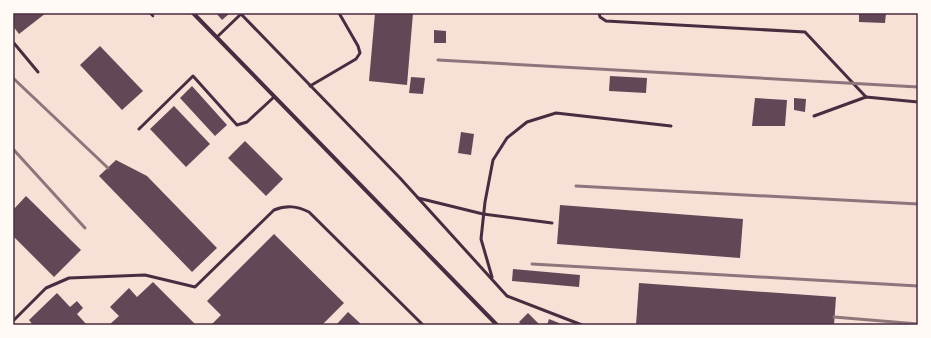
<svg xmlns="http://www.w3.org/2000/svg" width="931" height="338" font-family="Georgia,serif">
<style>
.building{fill:#644757}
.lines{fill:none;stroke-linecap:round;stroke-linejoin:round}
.path{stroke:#4a2c40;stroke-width:2.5}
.service{stroke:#4a2c40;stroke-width:3}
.minor{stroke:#4a2c40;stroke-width:4}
.rail{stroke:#8f747c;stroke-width:3}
.neatline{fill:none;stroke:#4a2c40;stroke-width:1.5}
</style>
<rect width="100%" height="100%" fill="#f7e1d7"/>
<!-- building -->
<g class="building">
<path d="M13,13H46L19,34L13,26Z"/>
<path d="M216,13H228L229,14L222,20Z"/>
<path d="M375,13H413L407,85L369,81Z"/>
<path d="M859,13H886L885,23L859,22Z"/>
<path d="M434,30L446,31V43H434Z"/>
<path d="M100,46L143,91L122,110L80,65Z"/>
<path d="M610,76L647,78L646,93L609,91Z"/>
<path d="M411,77L425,78L423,94L409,93Z"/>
<path d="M192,86L227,125L215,136L180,98Z"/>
<path d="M755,98L787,100L785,126H752Z"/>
<path d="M794,98L806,99L805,112L794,110Z"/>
<path d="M174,106L210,144L186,167L150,129Z"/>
<path d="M461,132L474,134L471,155L458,153Z"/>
<path d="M245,141L283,179L266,196L228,158Z"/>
<path d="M116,160L147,176L217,248L192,272L99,176Z"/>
<path d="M26,196L81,250L54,277L13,236V210Z"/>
<path d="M560,205L743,219L740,258L557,244Z"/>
<path d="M274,234L344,303L322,325H211L221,315L207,301Z"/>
<path d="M513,269L580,275L579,287L512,281Z"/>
<path d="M153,282L196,325H109L119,316L110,307L129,288L137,297Z"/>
<path d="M639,283L836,297L834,325H636Z"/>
<path d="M57,293L70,307L77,301L83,308L77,314L87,325H33L29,320Z"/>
<path d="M348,312L362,325H336Z"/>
<path d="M528,313L540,325H522L519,322Z"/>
<path d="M549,319L564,325H547Z"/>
</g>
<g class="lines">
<!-- path -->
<path class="path" d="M150,13L153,16"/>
<!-- service -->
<g class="service">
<path d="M599,13L600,17L606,21L805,32L866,97"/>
<path d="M241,14L400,178L507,296L582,325"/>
<path d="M217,37L241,14"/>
<path d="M13,42L38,72"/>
<path d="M310,86L356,59L360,53L358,46L339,13"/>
<path d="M814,116L866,97L918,102"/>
<path d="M139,129L193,76L237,125L247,122L274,97"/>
<path d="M418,198L483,214L552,223"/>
<path d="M492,277L481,239L485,202L493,160L507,138L527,122L556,113L671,126"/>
<path d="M13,321L46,288L69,278L145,275L195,287L274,210C287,205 297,206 309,212L423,325"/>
</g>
<!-- minor -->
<path class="minor" d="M193,13L497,325"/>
<!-- rail -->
<g class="rail">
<path d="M438,60L918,87"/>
<path d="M13,78L108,168"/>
<path d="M13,149L85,228"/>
<path d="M576,186L918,204"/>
<path d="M532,264L918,286"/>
<path d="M834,317L918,324"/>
</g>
</g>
<!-- border -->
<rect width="931" height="338" fill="none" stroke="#fffaf5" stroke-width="28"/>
<rect x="14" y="14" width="903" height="310" class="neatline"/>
</svg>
